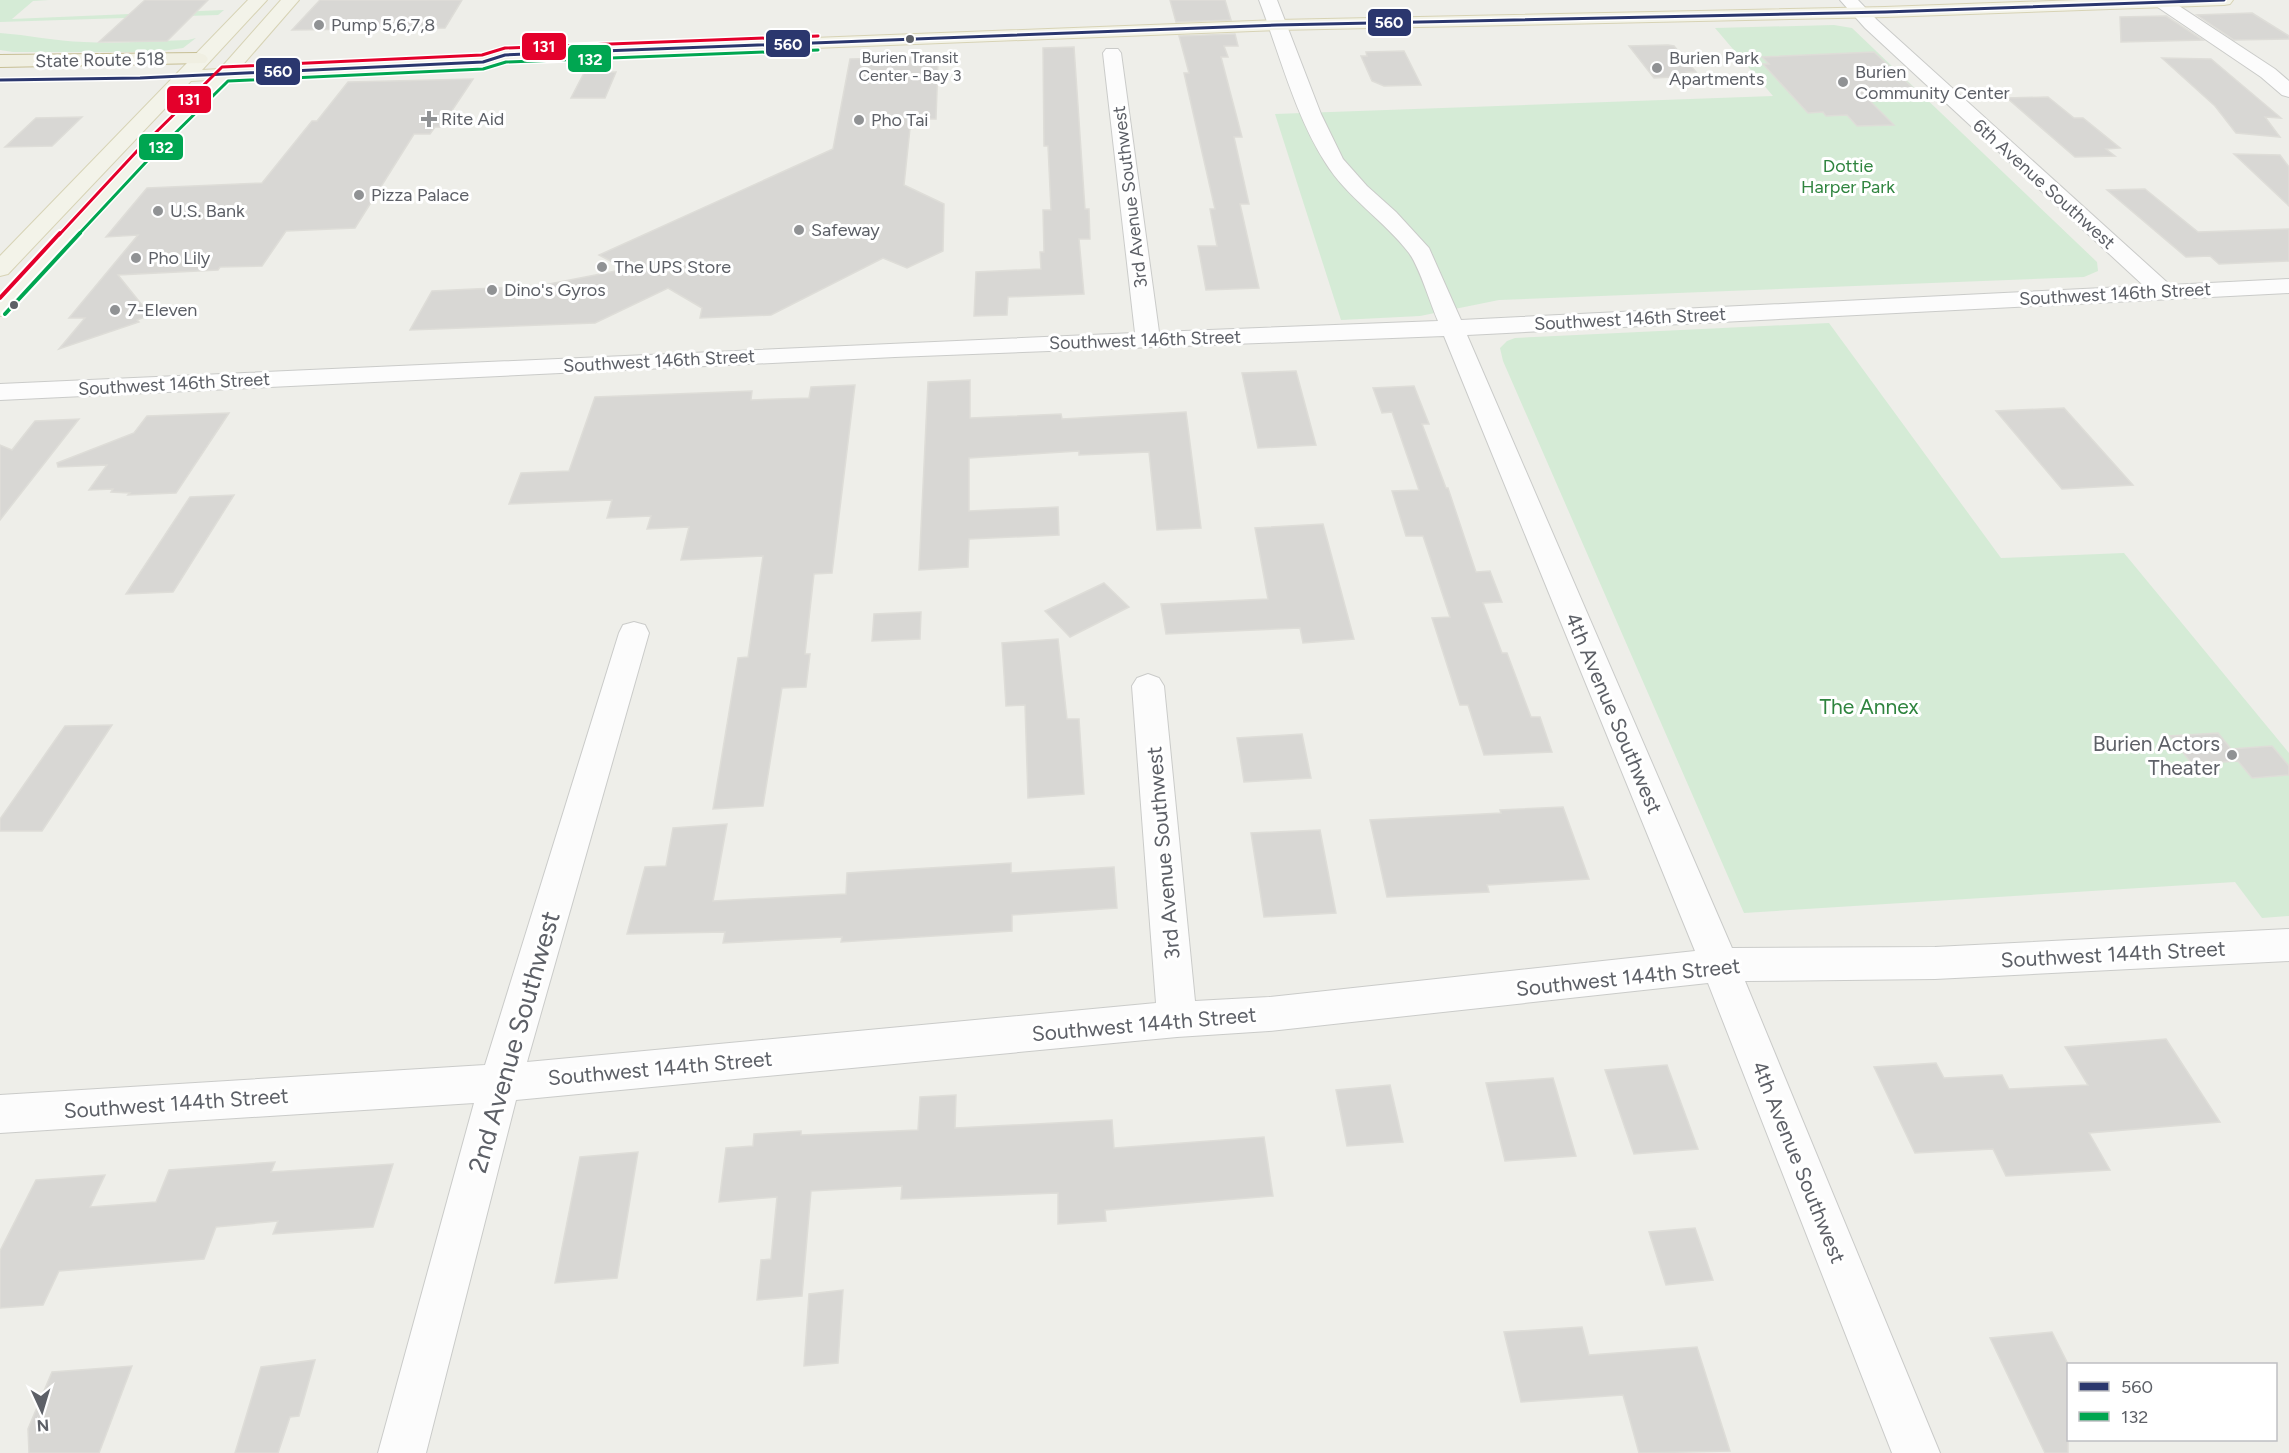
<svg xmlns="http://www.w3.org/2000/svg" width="2289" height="1453" font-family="Figtree,sans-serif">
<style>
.green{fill:#d5ebd6}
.building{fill:#d8d7d4;stroke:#deddd8;stroke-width:1.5}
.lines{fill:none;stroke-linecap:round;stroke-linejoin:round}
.minor-casing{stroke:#cacbc9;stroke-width:2}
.major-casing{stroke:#d7d3b5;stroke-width:2}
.highway-casing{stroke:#c7bf95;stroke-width:2}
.minor{fill:#fcfcfc;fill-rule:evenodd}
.major{fill:#f3f3e9;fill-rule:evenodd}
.highway{fill:#f0efe2;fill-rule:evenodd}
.bus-1-casing{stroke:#fff;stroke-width:6}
.bus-2-far1-casing{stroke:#fff;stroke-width:6}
.bus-2-casing{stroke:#fff;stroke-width:8}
.bus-3-far1-casing{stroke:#fff;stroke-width:6}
.bus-3-casing{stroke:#fff;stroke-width:8}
.bus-1{stroke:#2b376e;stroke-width:3}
.bus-2-far1{stroke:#00a651;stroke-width:3}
.bus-2{stroke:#00a651;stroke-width:4}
.bus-3-far1{stroke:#e4002b;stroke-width:3}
.bus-3{stroke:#e4002b;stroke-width:4}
.poi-dot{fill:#909294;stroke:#fff;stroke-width:2}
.bus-dot{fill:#5d6067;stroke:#fff;stroke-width:2}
.labels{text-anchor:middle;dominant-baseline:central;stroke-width:6;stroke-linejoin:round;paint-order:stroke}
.far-bus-label{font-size:16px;fill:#5d6067;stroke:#fff}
.far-poi-label{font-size:18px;fill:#5d6067;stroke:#fff;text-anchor:start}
.far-street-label{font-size:18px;fill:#5d6067;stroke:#fff}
.far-park-label{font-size:18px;fill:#2f843f;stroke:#fff}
.park-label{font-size:21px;fill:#2f843f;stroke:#fff}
.street-label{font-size:21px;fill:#5d6067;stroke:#fff}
.poi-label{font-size:21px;fill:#5d6067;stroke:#fff;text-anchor:end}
.near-street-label{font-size:26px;fill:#5d6067;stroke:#fff}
.line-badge{stroke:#fff;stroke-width:2}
.badge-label{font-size:16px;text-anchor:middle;font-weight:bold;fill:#fff}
</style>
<rect width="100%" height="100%" fill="#eeeee9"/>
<!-- green -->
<g class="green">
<path d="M0,0H49L33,1L12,19L224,10L218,15L0,22Z"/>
<path d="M1834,25L1852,28L2097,262L2098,271L2084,277L1499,300L1420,316L1341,320L1275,114L1773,96L1715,28Z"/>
<path d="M0,33C28,35 55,41 84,42C118,44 153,41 188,40L196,38L183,48L155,52H13L0,50Z"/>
<path d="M1829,323L2001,558L2124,553L2289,753V916L2262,918L2235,882L1744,913L1503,361L1500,348L1507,341L1515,338Z"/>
</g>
<!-- building -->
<g class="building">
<path d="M145,0H208L167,41L99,42Z"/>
<path d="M320,0H462L445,28L292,30Z"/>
<path d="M1170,0H1225L1231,20L1176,22Z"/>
<path d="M2252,13L2289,36V39L2234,40L2197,15Z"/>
<path d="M2166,16L2203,40L2121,42L2120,17Z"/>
<path d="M1235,34L1238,46H1224L1228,57H1221L1242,137H1234L1249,204H1240L1259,288L1206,290L1198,246H1217L1210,209H1215L1184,73H1189L1179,36Z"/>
<path d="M1668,45L1674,46L1696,72H1686L1689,76L1654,78L1629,46Z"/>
<path d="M1074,47L1085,209H1089L1090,239H1079L1084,294L1008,297L1007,315L974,316L976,272L1041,269L1040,252H1044L1043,210H1051L1048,146H1044L1043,48Z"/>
<path d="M1404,51L1421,85L1384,86L1372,81L1361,56H1367L1366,52Z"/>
<path d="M1874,52L1925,99L1870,101L1894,125L1857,126L1847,115L1826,116L1823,112L1808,113L1763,64H1769L1762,57Z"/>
<path d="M930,57V62H938L936,119H911L904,185L944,204L943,251L907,268L883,258L771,315L700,318L702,308L668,288L595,323L410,330L432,291L539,286L626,269L599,255L833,149L850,59Z"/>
<path d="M2162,58L2211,59L2281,118L2265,117L2280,137L2236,133L2215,106Z"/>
<path d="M616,72L605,98H571L584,73Z"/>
<path d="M473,79L441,127H435L430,134H414L355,228L286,231L262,266L220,267L218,270L118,275L150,315L137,320L139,322L59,349L85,318H69L138,235L106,237L147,188L262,183L312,121H317L348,82Z"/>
<path d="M2048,97L2074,118H2083L2120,148L2106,149L2115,156L2075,157L2007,98Z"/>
<path d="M82,117L52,146L5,147L36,118Z"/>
<path d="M2234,154L2280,155L2289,167V206Z"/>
<path d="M2145,189L2198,232L2289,229V261L2219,264L2210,256L2186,257L2107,190Z"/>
<path d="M1296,371L1316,445L1258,448L1242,373Z"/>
<path d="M970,380V418L1061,414L1062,419L1186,412L1201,528L1157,530L1149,452L1079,455V451L969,458V511L1058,507L1059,535L969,539L968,567L919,570L928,382Z"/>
<path d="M855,385L832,573L814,574L805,654H810L806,687L782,688L763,806L713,809L738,658L748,657L763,556L681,560L689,527L647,529L651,516L607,518L612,500L509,504L521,473L569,471L595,397L752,391L751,400L809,398L811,387Z"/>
<path d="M1414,386L1429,424H1422L1446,488H1448L1476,572L1490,571L1502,602L1483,603L1502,653H1507L1531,717H1540L1552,752L1484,755L1468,705H1460L1432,618L1450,617L1423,536H1406L1392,491L1419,490L1392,412L1382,413L1373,388Z"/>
<path d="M2064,408L2133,485L2062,489L1996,411Z"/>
<path d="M229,413L176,493L128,495L130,493L111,492L113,489L89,490L107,465L58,467L57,463L134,433L147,416Z"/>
<path d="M79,419L0,520V445L12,450L35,421Z"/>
<path d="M234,495L173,592L126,594L190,497Z"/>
<path d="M1323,524L1354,639L1303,643L1300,628L1166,634L1161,604L1268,599L1255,528Z"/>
<path d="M1104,583L1129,607L1070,637L1045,611Z"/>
<path d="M921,612L920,639L872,641L874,614Z"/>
<path d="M1058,639L1067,719H1079L1084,794L1028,798L1025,705L1006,706L1002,643Z"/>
<path d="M112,725L42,831H0V819L65,726Z"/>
<path d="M2218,733L2231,749L2272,746L2289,766V775L2252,778L2238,761L2192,764L2170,736Z"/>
<path d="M1302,734L1311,778L1244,782L1237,738Z"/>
<path d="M1563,807L1589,879L1487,885L1489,892L1387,897L1370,820L1501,813L1500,810Z"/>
<path d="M727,824L713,901L846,894L847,873L1011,863V873L1114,867L1117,908L1012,915V931L841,942L842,937L723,943L725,932L627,934L645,867L666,866L673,828Z"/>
<path d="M1320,830L1336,913L1264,917L1251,833Z"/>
<path d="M2166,1039L2220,1122L2089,1133L2110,1170L2006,1176L1993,1149L1915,1153L1874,1067L1936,1063L1944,1078L2002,1075L2009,1089L2088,1085L2065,1047Z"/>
<path d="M1667,1065L1698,1149L1634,1154L1605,1070Z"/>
<path d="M1553,1078L1576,1156L1505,1161L1486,1083Z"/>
<path d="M1390,1085L1403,1142L1347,1146L1336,1090Z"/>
<path d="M956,1095L955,1128L1112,1120L1114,1148L1264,1137L1273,1196L1105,1210L1106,1221L1058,1224V1193L901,1199L902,1186L811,1191L802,1296L757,1300L761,1260L771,1259L777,1197L719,1202L726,1148L753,1146L754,1134L801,1131V1135L918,1130L920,1097Z"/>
<path d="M638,1152L617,1278L555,1283L580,1157Z"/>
<path d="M275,1162L271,1172L393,1164L373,1227L273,1234L278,1221L216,1227L204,1259L59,1271L43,1305L0,1308V1251L36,1180L105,1175L90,1207L156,1202L169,1170Z"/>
<path d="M1695,1228L1713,1280L1666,1285L1649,1232Z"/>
<path d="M843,1290L838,1363L804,1366L809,1294Z"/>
<path d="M1582,1327L1589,1355L1697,1347L1730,1451L1639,1453L1623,1395L1521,1402L1504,1332Z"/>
<path d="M2052,1332L2068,1364V1453H2045L1990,1338Z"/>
<path d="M315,1360L299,1416L290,1417L278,1453H235L261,1367Z"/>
<path d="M132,1366L99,1453H29L28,1429L52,1372Z"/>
</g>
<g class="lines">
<!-- minor casing -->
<g class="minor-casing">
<g id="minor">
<path d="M1259,0H1277L1321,114L1343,159L1367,186L1396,212L1429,248L1461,320L2144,286L1865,28L1840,0H1858L1877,20L2170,285L2289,279V293L1467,335L1732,948L1935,947L2289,929V961L1935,979L1745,981L1940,1453H1892L1708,983L1269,1031L1177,1037L516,1100L426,1453H378L474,1103L0,1133V1095L485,1065L619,633L623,625L634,622L645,625L649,633L527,1062L1156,1003L1132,686L1137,678L1148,674L1159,678L1164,686L1195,1001L1269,997L1695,951L1444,336L895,357L0,400V384L1135,333L1103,53L1106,49H1118L1121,53L1159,332L1438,321C1430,303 1420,268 1409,253C1384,220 1347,198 1325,162C1295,115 1279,52 1259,0Z"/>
<path d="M2155,0H2170L2275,69L2289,81V97L2282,95L2261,77L2156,6Z"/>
</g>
</g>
<!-- major casing -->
<g class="major-casing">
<path id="major" d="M248,0H267L202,70L220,69L281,0H299L240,68L481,57L505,50L1277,20L1885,7L2079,0H2233L2230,4L2224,5L1885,17L1277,30L507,60L483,68L230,79L149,160L8,314L0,316V295L135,152L208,80L191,81L8,274L0,276V256Z"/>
</g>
<!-- highway casing -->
<g class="highway-casing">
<path id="highway" d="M199,53L205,55L208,59L205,63L0,67V55Z"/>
</g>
<!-- minor -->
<use href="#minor" class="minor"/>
<!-- major -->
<use href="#major" class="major"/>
<!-- highway -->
<use href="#highway" class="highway"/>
<!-- bus-1 casing -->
<g class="bus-1-casing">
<path id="bus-1" d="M0,80L140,78L483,62L505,55L526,54L1277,25L1885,12L2224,0"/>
</g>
<!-- bus-2-far1 casing -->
<g class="bus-2-far1-casing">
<path id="bus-2-far1" d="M78,235L147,161L228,81L483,69L506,62L818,50"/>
</g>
<!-- bus-2 casing -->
<g class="bus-2-casing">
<path id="bus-2" d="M5,314L80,233"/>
</g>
<!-- bus-3-far1 casing -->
<g class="bus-3-far1-casing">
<path id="bus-3-far1" d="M59,235L137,151L222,67L482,55L505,48L818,36"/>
</g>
<!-- bus-3 casing -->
<g class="bus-3-casing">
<path id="bus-3" d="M0,298L60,233"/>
</g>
<!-- bus-1 -->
<use href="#bus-1" class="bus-1"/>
<!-- bus-2-far1 -->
<use href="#bus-2-far1" class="bus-2-far1"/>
<!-- bus-2 -->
<use href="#bus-2" class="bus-2"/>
<!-- bus-3-far1 -->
<use href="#bus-3-far1" class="bus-3-far1"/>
<!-- bus-3 -->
<use href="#bus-3" class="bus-3"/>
</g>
<!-- markers -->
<g class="poi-dot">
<circle cx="319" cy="25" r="6"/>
<circle cx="1657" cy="68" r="6"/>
<circle cx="1843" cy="82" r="6"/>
<path d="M426 110h6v6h6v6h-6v6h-6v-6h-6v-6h6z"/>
<circle cx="859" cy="120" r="6"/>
<circle cx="359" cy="195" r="6"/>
<circle cx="158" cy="211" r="6"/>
<circle cx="799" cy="230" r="6"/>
<circle cx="136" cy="258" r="6"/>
<circle cx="602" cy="267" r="6"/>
<circle cx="492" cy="290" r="6"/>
<circle cx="115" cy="310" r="6"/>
<circle cx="2232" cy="755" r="6"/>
</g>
<g class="bus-dot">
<circle cx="910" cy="39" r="5"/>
<circle cx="14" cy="305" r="5"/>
</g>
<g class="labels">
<!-- far-bus labels -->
<g class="far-bus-label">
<text x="910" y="57">Burien Transit<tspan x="910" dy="18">Center - Bay 3</tspan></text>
</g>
<!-- far-poi labels -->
<g class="far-poi-label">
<text x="331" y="25">Pump 5,6,7,8</text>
<text x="1669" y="58">Burien Park<tspan x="1669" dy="21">Apartments</tspan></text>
<text x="1855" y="72">Burien<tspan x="1855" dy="21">Community Center</tspan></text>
<text x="441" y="119">Rite Aid</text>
<text x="871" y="120">Pho Tai</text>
<text x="371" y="195">Pizza Palace</text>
<text x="170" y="211">U.S. Bank</text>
<text x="811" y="230">Safeway</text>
<text x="148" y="258">Pho Lily</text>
<text x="614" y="267">The UPS Store</text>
<text x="504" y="290">Dino's Gyros</text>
<text x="127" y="310">7-Eleven</text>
</g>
<!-- far-street labels -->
<g class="far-street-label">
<text transform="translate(100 60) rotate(-1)">State Route 518</text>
<text transform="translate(2044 184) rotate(42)">6th Avenue Southwest</text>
<text transform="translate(1130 197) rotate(-97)">3rd Avenue Southwest</text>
<text transform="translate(2115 294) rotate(-3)">Southwest 146th Street</text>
<text transform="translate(1630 319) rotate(-3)">Southwest 146th Street</text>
<text transform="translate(1145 340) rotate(-2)">Southwest 146th Street</text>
<text transform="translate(659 361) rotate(-3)">Southwest 146th Street</text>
<text transform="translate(174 384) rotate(-3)">Southwest 146th Street</text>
</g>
<!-- far-park labels -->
<g class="far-park-label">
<text x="1848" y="166">Dottie<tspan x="1848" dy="21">Harper Park</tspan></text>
</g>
<!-- park labels -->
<g class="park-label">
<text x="1869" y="706">The Annex</text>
</g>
<!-- street labels -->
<g class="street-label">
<text transform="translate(1614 713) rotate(67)">4th Avenue Southwest</text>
<text transform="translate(1163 853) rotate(-95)">3rd Avenue Southwest</text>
<text transform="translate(2113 954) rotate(-3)">Southwest 144th Street</text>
<text transform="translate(1628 977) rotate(-6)">Southwest 144th Street</text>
<text transform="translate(1144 1024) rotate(-5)">Southwest 144th Street</text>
<text transform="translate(660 1068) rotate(-5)">Southwest 144th Street</text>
<text transform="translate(176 1103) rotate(-4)">Southwest 144th Street</text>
<text transform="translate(1799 1162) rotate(68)">4th Avenue Southwest</text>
</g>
<!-- poi labels -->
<g class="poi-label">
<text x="2220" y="743">Burien Actors<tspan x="2220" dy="24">Theater</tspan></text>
</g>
<!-- near-street labels -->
<g class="near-street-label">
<text transform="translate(514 1042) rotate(-74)">2nd Avenue Southwest</text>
</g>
</g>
<g class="line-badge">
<rect x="1367" y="8" width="45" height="29" rx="6" fill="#2b376e"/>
<rect x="765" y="29" width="46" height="29" rx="6" fill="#2b376e"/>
<rect x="521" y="32" width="46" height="29" rx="6" fill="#e4002b"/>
<rect x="567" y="44" width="45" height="29" rx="6" fill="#00a651"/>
<rect x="255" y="57" width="46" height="29" rx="6" fill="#2b376e"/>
<rect x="166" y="85" width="46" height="29" rx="6" fill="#e4002b"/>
<rect x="138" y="133" width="46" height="28" rx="6" fill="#00a651"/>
</g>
<g class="badge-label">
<text x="1389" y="28">560</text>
<text x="788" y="50">560</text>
<text x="544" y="52">131</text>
<text x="590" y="65">132</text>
<text x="278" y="77">560</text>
<text x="189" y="105">131</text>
<text x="161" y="153">132</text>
</g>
<!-- legend -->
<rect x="2067" y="1363" width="210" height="78" fill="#ffffff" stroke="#bebfc2" stroke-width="1.5"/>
<rect x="2079" y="1382" width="30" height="9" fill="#2b376e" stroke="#bebfc2" stroke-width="1.5"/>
<text x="2121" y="1393" font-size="18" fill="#5d6067">560</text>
<rect x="2079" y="1412" width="30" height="9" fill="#00a651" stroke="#bebfc2" stroke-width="1.5"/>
<text x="2121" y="1423" font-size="18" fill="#5d6067">132</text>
<!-- north arrow -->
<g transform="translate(42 1411) rotate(176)" stroke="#ffffff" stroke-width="4.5" paint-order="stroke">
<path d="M0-4.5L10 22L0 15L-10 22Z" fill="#5d6067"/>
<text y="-9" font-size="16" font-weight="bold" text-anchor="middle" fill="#5d6067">N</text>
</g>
</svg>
